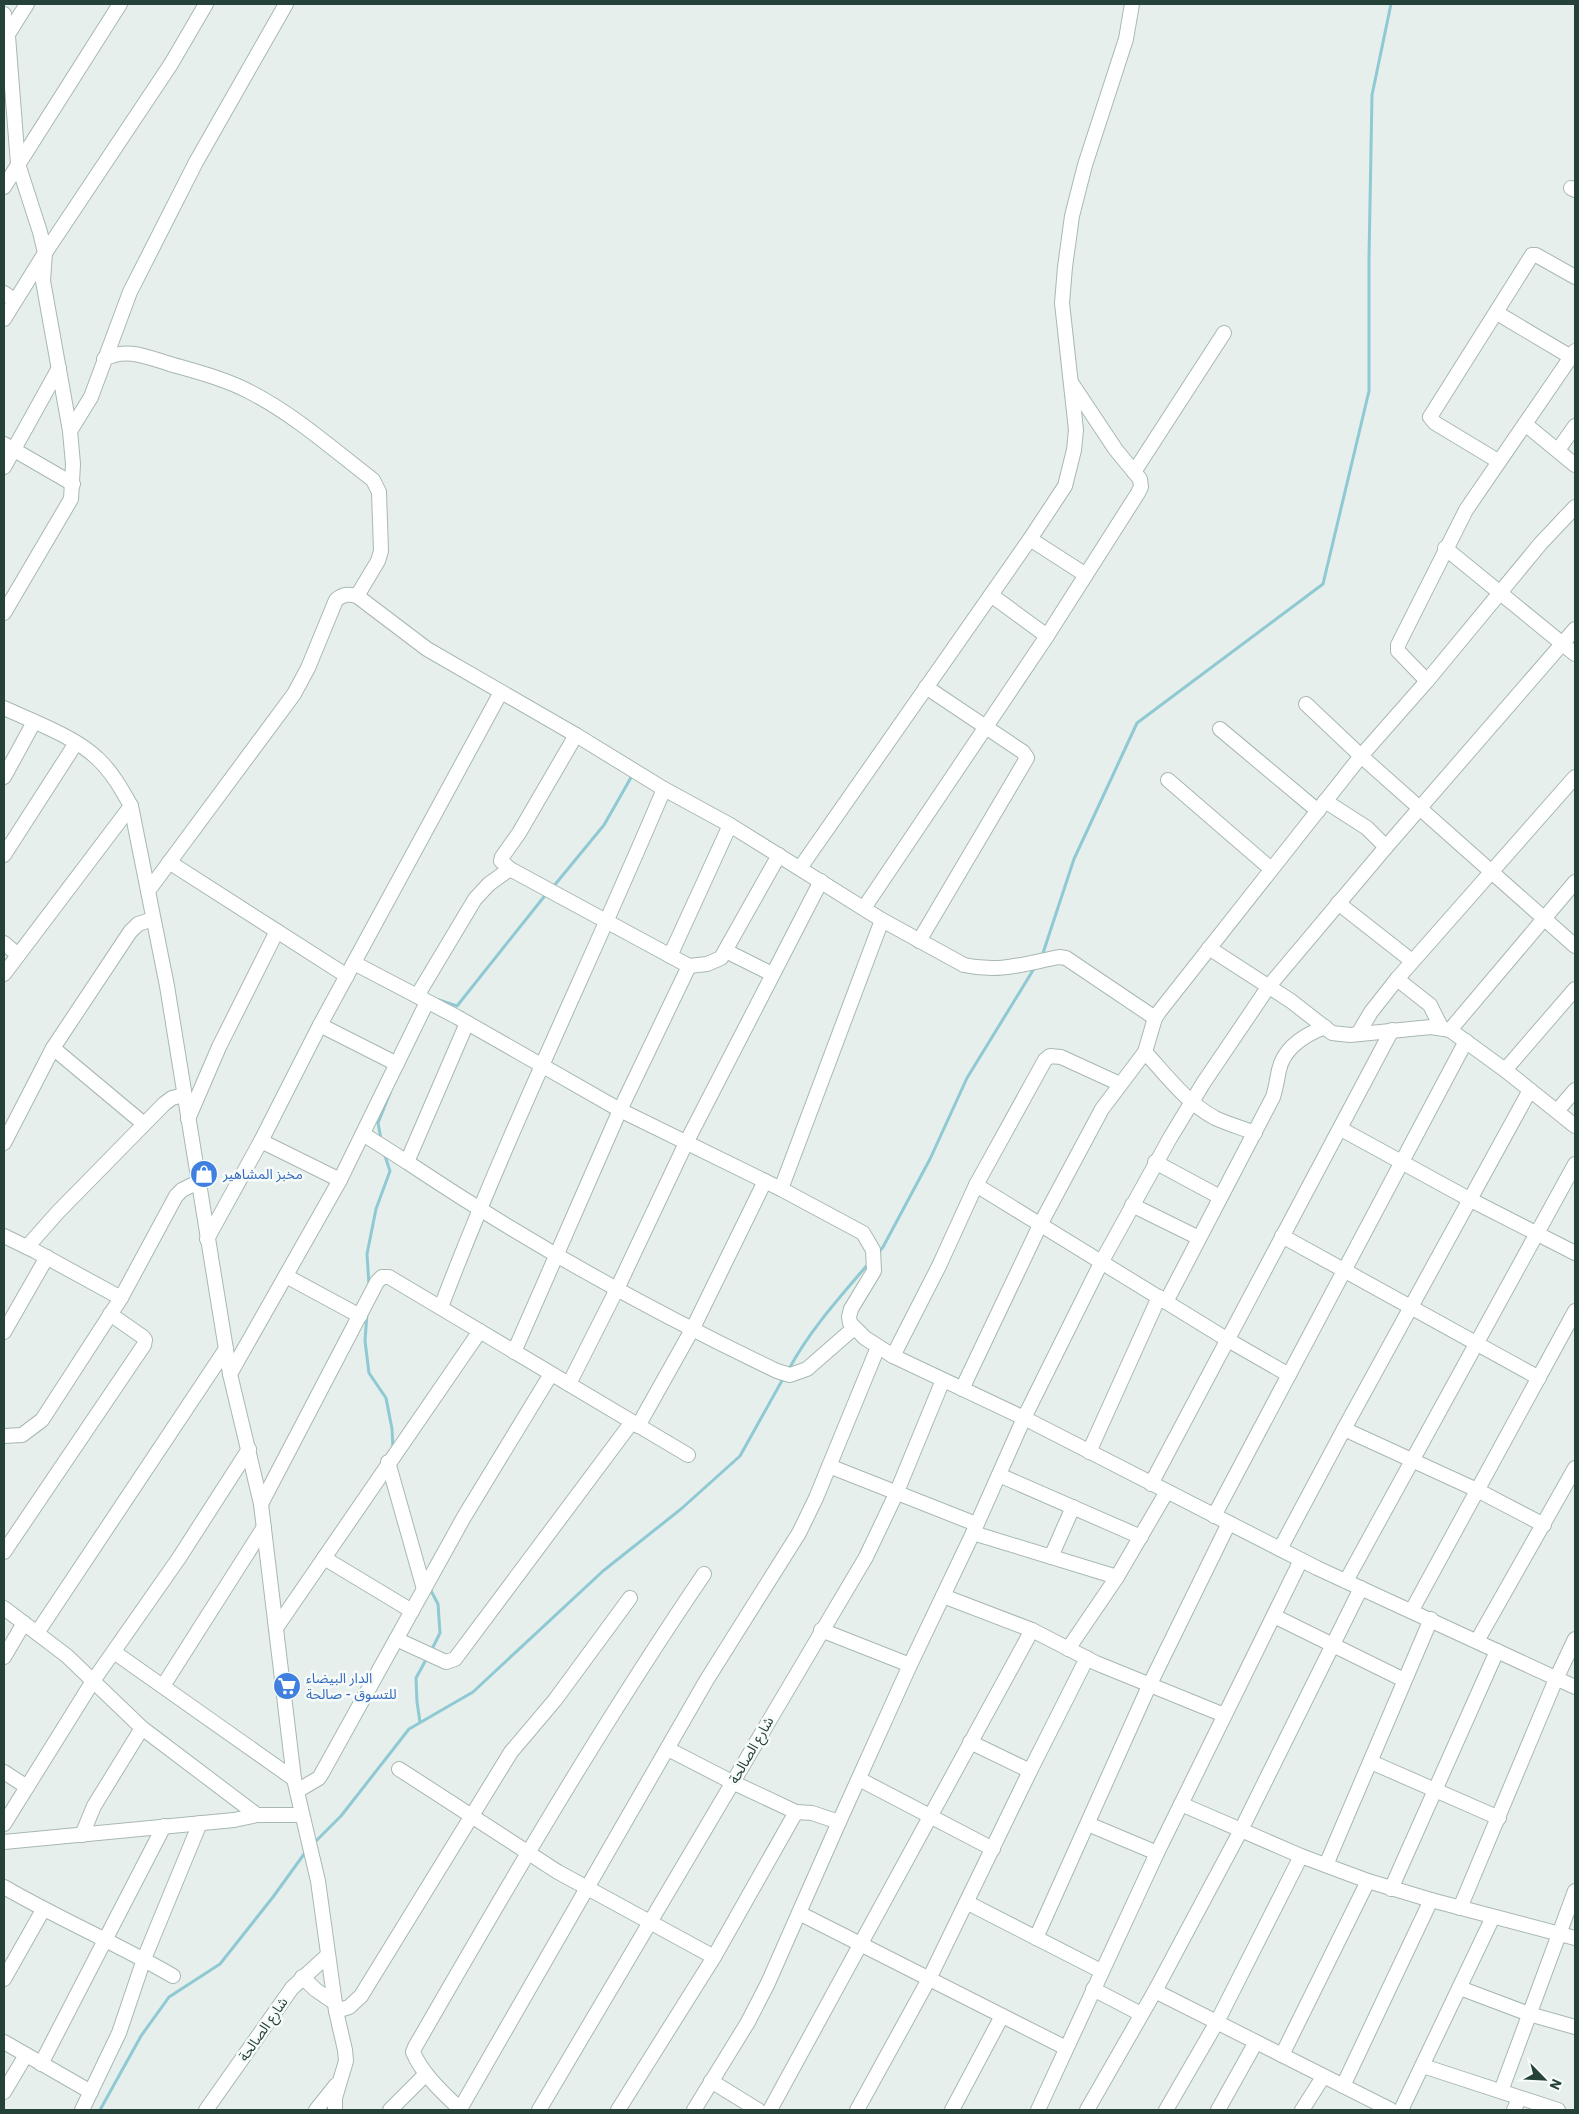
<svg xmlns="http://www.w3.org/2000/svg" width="1579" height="2114" font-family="'IBM Plex Sans','Noto Sans Arabic',sans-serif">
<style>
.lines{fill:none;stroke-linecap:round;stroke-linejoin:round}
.stream{stroke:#8ec9d4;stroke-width:3}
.minor-casing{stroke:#a8b8b2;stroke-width:16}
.minor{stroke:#fff;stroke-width:14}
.labels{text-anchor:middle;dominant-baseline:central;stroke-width:5;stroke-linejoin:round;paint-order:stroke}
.shop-label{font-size:14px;fill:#366cbe;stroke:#f7fbf9;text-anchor:start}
.street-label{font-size:14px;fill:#24423a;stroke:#f7fbf9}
</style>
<rect width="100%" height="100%" fill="#e6efeb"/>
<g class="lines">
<!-- stream -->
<g class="stream">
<path d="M553,887L604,825L633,774"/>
<path d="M1042,956L1074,859L1137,723L1323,584L1369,391V258L1372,95L1391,4"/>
<path d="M439,1000L457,1006L547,893"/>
<path d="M381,1139L378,1123L390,1093"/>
<path d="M878,1253L883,1247L930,1159L967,1078L1035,967"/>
<path d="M369,1285L367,1254L376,1209L390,1171L384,1153"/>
<path d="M367,1313L365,1341L369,1373L386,1398L392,1429L393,1449"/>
<path d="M789,1369C810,1330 840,1297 869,1263"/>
<path d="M429,1587L438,1604L440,1633L431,1651"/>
<path d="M420,1722L417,1702L416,1678L428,1656"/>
<path d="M313,1844L341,1816L409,1729L473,1692L603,1571L681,1509L740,1456L784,1377"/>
<path d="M100,2110L141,2036L169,1997L220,1964L273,1897L307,1850"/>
</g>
<!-- minor casing -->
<g class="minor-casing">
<g id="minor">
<path d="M4,14L8,36L18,164L40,232L45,253L43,281L70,431L73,464L71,499L4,613"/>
<path d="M5,39L27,4"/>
<path d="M4,187L120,4"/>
<path d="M1571,188L1575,190"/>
<path d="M4,293L14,300"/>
<path d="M1497,313L1571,357"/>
<path d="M4,319L45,253L171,64L206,4"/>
<path d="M104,359C126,347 147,357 170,364C198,372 226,379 252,393C296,416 334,450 373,480L379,492L381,551L378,561L357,596"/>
<path d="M1525,424L1575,465"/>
<path d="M70,431L91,397L130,292L196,162L286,4"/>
<path d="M4,444L73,484"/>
<path d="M1558,450L1575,426"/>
<path d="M1498,461L1435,423L1430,417L1532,255H1536L1575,277"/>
<path d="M4,467L59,368"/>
<path d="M1134,472L1224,333"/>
<path d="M1030,539L1086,575"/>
<path d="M1445,548L1575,654"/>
<path d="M991,595L1047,636"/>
<path d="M1427,681L1398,651V645L1466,510L1575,351"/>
<path d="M1306,704L1361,756L1575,946"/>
<path d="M4,708C32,721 76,737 98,759C112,772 122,790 131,806L167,986L230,1374L261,1504L294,1779L318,1881L336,2011L345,2050L346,2061L335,2098V2110"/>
<path d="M1220,729L1318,811"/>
<path d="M4,777L34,722"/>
<path d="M1168,780L1271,869"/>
<path d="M1325,801L1367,828L1386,847"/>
<path d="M4,855L76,743"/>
<path d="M169,862L347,976"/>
<path d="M800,868L1030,539L1065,486L1074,450L1076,430L1062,303L1065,267L1072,216L1085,165L1126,39L1132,4"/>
<path d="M148,891L294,694L308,668L336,600C343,594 348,594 357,596L427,649L576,735L664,789L730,825L882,920L781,1189"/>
<path d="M1338,903L1412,961"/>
<path d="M864,908L1047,636L1138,493L1141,487L1140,479L1116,450L1072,384"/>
<path d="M882,920L964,965C1000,973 1023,964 1059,957L1066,958L1155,1018"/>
<path d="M919,941L1027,758L1023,752L926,687"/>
<path d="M4,943L18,955"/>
<path d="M1209,948L1291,1001L1332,1033L1350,1035L1431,1027L1450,1030L1505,1070L1575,1126"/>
<path d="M726,951L772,974"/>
<path d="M670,956L730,825"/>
<path d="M354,963L457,1017L620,1110L781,1189L863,1233L873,1250L874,1271L851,1309L849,1317L850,1323L865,1338L893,1356L1024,1418L1317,1568L1575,1687"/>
<path d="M689,966L707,964L721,958L779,855"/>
<path d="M4,974L131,806"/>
<path d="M1397,979L1430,1005L1441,1027"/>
<path d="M417,996L475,899L489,884L510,869"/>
<path d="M467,1023L407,1162C525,1241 649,1310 777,1371L790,1375L807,1369L854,1328"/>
<path d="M320,1025L397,1064"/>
<path d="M1450,1030L1575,882"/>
<path d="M1358,1034L1371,1012L1397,979L1575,777"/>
<path d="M53,1048L144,1124"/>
<path d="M1145,1052C1166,1075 1187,1103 1215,1118C1228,1124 1242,1128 1255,1133"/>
<path d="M1505,1070L1575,989"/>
<path d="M1557,1111L1575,1090"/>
<path d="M188,1119L219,1047L277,931"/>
<path d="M1341,1129L1469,1199L1575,1253"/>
<path d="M363,1134L407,1162"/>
<path d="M261,1141L340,1180"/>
<path d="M4,1143L53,1048L130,932L138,924L153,919"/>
<path d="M1155,1162L1220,1197"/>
<path d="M976,1185L1228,1340L1289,1375"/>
<path d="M1132,1205L1199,1238"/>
<path d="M4,1236L35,1251L121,1298"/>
<path d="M1282,1236L1539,1378"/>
<path d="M207,1239L261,1141L320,1025L501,692"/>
<path d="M27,1247L58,1212L164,1104L172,1098L184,1095"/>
<path d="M286,1276L360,1316"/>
<path d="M1166,1302L1273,1097C1276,1088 1277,1079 1279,1070C1284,1047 1304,1035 1325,1027"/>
<path d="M441,1307C508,1131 591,962 664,789"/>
<path d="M4,1332L47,1257"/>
<path d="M514,1352L620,1110L689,966L510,869L501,861L502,857L519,833L576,735"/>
<path d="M893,1356L939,1266L976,1185L1045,1060L1050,1056L1061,1057L1120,1084"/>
<path d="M230,1374L340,1180L427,1002"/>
<path d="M569,1384L617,1289L686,1143L821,881"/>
<path d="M962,1389L1041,1223L1102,1109L1145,1052L1155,1018L1159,1012L1361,756L1427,681L1541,543L1575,507"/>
<path d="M638,1426L693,1328L765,1181"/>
<path d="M1344,1429L1477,1490L1544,1525"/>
<path d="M4,1436L22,1435L42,1420L121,1298L176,1196L182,1190L198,1182"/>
<path d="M1089,1452L1159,1297"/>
<path d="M388,1462L424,1589"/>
<path d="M829,1466L976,1524"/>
<path d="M999,1475L1141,1537"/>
<path d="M1151,1484L1392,1030"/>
<path d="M261,1504L377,1282L382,1277H389L688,1455"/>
<path d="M1214,1516L1466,1041"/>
<path d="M973,1533L1117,1577"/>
<path d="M1280,1549L1344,1429L1530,1090"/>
<path d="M4,1552L144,1345L145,1340L143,1337L110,1314"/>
<path d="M1051,1557L1073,1507"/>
<path d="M324,1558L412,1611"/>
<path d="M1346,1581L1575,1164"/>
<path d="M943,1596L1032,1630L1096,1663L1224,1715"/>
<path d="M4,1608L67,1656L142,1728L257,1815"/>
<path d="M1412,1610L1575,1311"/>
<path d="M1274,1616L1404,1680"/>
<path d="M276,1628L480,1331"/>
<path d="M821,1630L910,1665"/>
<path d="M37,1633L226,1349"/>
<path d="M396,1639L446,1662L455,1659L632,1422"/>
<path d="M1477,1641L1575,1468"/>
<path d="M1068,1649L1117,1577L1166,1493"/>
<path d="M114,1652L294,1779"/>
<path d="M4,1657L24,1623"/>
<path d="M163,1686L264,1527"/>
<path d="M1371,1762L1499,1818"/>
<path d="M399,1769L558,1872L714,1957"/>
<path d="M1030,1771L1087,1658"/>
<path d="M4,1772L27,1787"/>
<path d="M859,1779L993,1849"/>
<path d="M297,1791L319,1778L322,1773L464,1517L551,1374"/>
<path d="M1181,1804L1301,1856L1368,1881L1431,1900L1575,1938"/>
<path d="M796,1812L812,1813L839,1822"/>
<path d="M4,1824L93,1681L179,1558L249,1449"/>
<path d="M1088,1824L1157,1853"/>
<path d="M82,1835L94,1806L142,1728"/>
<path d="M4,1842L234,1820L257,1815H302"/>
<path d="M1326,1865L1431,1619"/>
<path d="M4,1887C59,1919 118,1944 173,1976"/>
<path d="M1391,1889L1497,1651"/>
<path d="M968,1903L1101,1971"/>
<path d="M1460,1908L1556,1679L1575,1639"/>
<path d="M799,1913L1066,2048"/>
<path d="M1036,1938L1149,1686L1229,1523"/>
<path d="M302,1977L316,1990L335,2003"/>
<path d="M4,1979L43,1910"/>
<path d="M1460,1988L1529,2014L1575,2027"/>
<path d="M1093,1989L1141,2014"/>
<path d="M1155,1991L1391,2110"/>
<path d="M336,2011L349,2007L361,1996L511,1752L555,1700L630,1598"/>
<path d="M4,2042L91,2092"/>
<path d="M1282,2055L1368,1881"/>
<path d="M41,2064L164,1826"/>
<path d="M1423,2066L1558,2110"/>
<path d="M711,2081L758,2110"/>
<path d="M1343,2086L1431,1900"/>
<path d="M1501,2091L1575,1891"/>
<path d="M4,2092L26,2055"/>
<path d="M460,2109L706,1681L799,1533L816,1498L878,1347"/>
<path d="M82,2110L119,2033L144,1959L200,1823"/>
<path d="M206,2110L292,1988L328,1955"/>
<path d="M316,2110L336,2085"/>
<path d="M390,2110L426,2074"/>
<path d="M461,2110C444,2094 422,2074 413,2052L415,2047C507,1887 600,1727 704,1574"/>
<path d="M539,2110L866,1557L896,1494L943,1380"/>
<path d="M618,2110L714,1957L796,1812L732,1782L668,1749"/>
<path d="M694,2110L748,2022L768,1983L839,1822L910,1665L973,1533L1024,1418L1102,1261L1170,1138L1204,1082L1269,986L1386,847L1575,629"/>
<path d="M770,2110L1032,1630"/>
<path d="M857,2110L929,1979L1030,1771L970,1742"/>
<path d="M952,2110L1002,2016"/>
<path d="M1038,2110L1157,1853L1301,1560"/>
<path d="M1087,2110L1155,1991L1241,1830L1361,1588"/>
<path d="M1166,2110L1217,2022L1301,1856"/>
<path d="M1218,2110L1256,2042"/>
<path d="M1302,2110L1323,2077"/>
<path d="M1401,2110L1493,1917"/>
<path d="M1514,2110L1519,2098"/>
</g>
</g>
<!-- minor -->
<use href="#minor" class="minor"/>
</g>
<!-- icons -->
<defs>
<g id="shop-disc" transform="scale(1.4375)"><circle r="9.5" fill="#3f7fe0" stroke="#f7fbf9"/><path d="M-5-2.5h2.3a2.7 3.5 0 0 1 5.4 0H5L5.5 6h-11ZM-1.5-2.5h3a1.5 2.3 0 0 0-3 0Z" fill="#fff"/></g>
<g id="supermarket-disc" transform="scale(1.4375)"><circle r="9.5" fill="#3f7fe0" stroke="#f7fbf9"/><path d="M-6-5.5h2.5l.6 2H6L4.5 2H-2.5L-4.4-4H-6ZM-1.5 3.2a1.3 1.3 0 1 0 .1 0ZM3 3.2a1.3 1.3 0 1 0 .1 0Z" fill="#fff"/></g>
</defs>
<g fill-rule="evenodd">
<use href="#shop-disc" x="204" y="1174"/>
<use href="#supermarket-disc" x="287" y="1686"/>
</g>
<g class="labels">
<!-- shop labels -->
<g class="shop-label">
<text x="223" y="1174">مخبز المشاهير</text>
<text x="306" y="1678">الدار البيضاء<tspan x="306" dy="16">للتسوق - صالحة</tspan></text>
</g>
<!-- street labels -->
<g class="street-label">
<text transform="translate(751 1750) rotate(-60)">شارع الصالحة</text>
<text transform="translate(263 2029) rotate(-55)">شارع الصالحة</text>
</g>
</g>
<!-- border -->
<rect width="1579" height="2114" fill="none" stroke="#24423a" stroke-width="10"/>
<!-- north arrow -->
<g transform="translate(1544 2079) rotate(114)" stroke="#f7fbf9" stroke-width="4" paint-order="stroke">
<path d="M0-4L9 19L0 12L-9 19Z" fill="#24423a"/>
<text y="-8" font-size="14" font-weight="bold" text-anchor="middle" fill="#24423a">N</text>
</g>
</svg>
